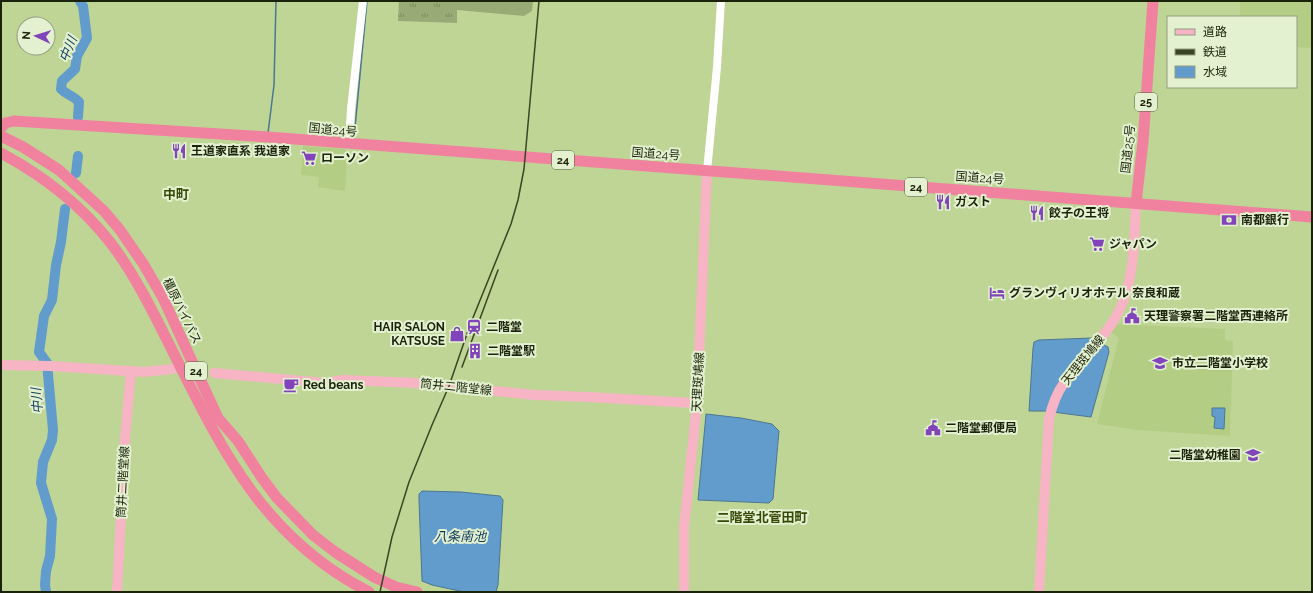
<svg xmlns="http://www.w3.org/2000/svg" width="1313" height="593" font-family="Raleway,'Noto Sans JP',sans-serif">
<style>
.built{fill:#b4cd85}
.park{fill:url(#park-tufts)}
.pitch{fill:#98ab76}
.water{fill:#629ccc;stroke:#4c7792}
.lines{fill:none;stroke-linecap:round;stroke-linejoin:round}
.stream{stroke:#4c7792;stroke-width:1.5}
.river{stroke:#629ccc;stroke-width:10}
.minor{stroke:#fff;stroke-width:8}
.major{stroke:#f7b4c5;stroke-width:10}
.highway{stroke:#f1829f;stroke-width:11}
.rail{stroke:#3a4524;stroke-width:1.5}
.labels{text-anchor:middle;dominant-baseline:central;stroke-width:4;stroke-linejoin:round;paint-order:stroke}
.shield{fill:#e4f1d1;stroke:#576045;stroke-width:1}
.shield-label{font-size:11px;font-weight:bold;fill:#1a2209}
.street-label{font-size:12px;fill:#1a2209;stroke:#e4f1d1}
.poi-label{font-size:12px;font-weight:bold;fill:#1a2209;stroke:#e4f1d1;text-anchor:start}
.water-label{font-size:13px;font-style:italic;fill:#0b3a5a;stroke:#e4f1d1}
.neighbourhood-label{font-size:13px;font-weight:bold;fill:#374907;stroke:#e4f1d1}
</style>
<defs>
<pattern id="park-tufts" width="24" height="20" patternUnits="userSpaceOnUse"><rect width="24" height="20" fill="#98ab76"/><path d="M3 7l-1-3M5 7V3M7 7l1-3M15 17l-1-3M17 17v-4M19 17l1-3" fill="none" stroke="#7b8b5f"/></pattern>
</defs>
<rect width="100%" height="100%" fill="#bed595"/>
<!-- built -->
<g class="built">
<path d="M1240,1H1312V48L1296,47V17H1240Z"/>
<path d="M303,146L344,149L347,151L345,191L318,187L319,177L301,175Z"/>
<path d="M1116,324L1225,329V340L1233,341L1230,436L1137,430L1097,424L1119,338L1111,332Z"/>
</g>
<!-- park -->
<path class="park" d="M399,1H457V23L398,21Z"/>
<!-- pitch -->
<path class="pitch" d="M457,1H533L532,11L524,16L457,10Z"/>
<!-- water -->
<g class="water">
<path d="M1092,338L1108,347L1109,352L1091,417L1045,411H1029L1033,348L1034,342L1039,340Z"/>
<path d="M1212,408H1225L1224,429L1214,428L1215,417L1212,416Z"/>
<path d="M706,414L741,418L772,424L779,431L773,499L769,503L698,500Z"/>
<path d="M422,491L461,492L500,496L503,500L498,585L496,592H464L432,585L422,581L419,500V494Z"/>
</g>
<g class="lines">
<!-- stream -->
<g class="stream">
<path d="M268,133L274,85L276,1"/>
<path d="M354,138L367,1"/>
</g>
<!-- river -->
<g class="river">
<path d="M78,117L79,102C74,96 67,95 61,89L62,81L75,69L77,56L87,38L83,6L80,1"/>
<path d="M76,173L78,156"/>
<path d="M46,592L45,585L46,571L50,556L52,519L41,483L43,462L52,440L53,430L47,363L39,352L44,316L52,300L56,265L61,242L65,209"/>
</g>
<!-- minor -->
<g class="minor">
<path d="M349,144L351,109L363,1"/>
<path d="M707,171L717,67L721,1"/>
</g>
<!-- major -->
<g class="major">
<path d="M1,365L50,366L144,372L172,369"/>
<path d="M214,373L325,383L343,380L418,383L534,395L589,397L693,403H697"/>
<path d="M117,592L125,439L131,371"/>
<path d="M684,592V527L697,403L707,171"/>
<path d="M1039,592L1049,419C1052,406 1056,394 1064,383C1080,358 1104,340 1118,313C1135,281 1134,239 1136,203"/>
</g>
<!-- highway -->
<g class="highway">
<path d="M1,128L5,123L14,121L268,137L1312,217"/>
<path d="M1,136L23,147L59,170L104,211L120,230L144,265L163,298L218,418L238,441L262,478L277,498L313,535L335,552L374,577L407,592"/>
<path d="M1,153C42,175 81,205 110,242C136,276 154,314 173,352C223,452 264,538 369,592"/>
<path d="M1136,203L1143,142L1153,1"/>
<path d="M400,588L417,592"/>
</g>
<!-- rail -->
<g class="rail">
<path d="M462,367L498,270"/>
<path d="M380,592L392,537L409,482L432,425L449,386L470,325L511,224L518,200L524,169L539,1"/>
</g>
</g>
<!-- icons -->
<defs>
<g id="restaurant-bare" transform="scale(1.2)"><path d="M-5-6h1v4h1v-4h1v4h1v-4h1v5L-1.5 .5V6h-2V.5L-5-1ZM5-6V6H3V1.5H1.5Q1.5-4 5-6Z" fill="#8144ba" stroke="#e4f1d1" stroke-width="2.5" paint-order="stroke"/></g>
<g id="supermarket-bare" transform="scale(1.2)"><path d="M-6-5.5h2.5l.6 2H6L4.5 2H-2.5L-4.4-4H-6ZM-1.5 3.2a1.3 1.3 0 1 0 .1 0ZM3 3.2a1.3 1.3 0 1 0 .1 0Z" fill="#8144ba" stroke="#e4f1d1" stroke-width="2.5" paint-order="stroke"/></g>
<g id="bank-bare" transform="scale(1.2)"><path d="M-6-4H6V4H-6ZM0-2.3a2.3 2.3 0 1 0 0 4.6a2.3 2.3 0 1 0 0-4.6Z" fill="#8144ba" stroke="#e4f1d1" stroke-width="2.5" paint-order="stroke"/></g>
<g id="hotel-bare" transform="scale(1.2)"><path d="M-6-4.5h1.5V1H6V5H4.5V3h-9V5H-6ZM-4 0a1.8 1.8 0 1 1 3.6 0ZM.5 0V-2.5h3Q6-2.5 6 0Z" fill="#8144ba" stroke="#e4f1d1" stroke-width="2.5" paint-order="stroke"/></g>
<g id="civic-bare" transform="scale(1.2)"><path d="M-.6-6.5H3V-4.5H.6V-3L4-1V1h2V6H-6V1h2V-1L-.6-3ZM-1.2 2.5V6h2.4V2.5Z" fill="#8144ba" stroke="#e4f1d1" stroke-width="2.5" paint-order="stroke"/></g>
<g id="station-bare" transform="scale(1.2)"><path d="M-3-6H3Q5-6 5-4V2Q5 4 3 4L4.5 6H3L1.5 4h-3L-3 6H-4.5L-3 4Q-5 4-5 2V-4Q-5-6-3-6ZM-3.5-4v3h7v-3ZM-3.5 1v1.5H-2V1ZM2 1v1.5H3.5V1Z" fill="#8144ba" stroke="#e4f1d1" stroke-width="2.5" paint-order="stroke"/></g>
<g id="shop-bare" transform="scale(1.2)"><path d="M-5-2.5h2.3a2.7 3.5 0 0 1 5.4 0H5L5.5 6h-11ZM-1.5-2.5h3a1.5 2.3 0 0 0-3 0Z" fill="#8144ba" stroke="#e4f1d1" stroke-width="2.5" paint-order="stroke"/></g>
<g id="building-bare" transform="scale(1.2)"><path d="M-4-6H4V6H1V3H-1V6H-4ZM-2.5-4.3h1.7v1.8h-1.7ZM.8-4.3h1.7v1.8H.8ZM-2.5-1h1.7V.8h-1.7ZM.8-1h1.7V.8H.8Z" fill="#8144ba" stroke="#e4f1d1" stroke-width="2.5" paint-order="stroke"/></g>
<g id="school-bare" transform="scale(1.2)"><path d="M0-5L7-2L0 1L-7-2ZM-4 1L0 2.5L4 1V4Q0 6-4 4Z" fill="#8144ba" stroke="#e4f1d1" stroke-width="2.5" paint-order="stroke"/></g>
<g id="cafe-bare" transform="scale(1.2)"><path d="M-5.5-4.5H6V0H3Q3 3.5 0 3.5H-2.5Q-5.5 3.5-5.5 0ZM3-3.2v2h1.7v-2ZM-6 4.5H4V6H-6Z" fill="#8144ba" stroke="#e4f1d1" stroke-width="2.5" paint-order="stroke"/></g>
</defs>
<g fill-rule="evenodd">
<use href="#restaurant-bare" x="179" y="151"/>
<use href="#supermarket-bare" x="309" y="158"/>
<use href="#restaurant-bare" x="943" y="202"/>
<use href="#restaurant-bare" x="1037" y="213"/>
<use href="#bank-bare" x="1229" y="220"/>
<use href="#supermarket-bare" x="1097" y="244"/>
<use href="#hotel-bare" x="997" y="293"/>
<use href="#civic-bare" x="1132" y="316"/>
<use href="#station-bare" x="474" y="327"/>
<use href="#shop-bare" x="457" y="334"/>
<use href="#building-bare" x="475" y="351"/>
<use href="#school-bare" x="1160" y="363"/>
<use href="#cafe-bare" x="291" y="385"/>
<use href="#civic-bare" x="933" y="428"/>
<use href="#school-bare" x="1253" y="455"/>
</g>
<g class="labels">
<!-- shield labels -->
<g class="shield">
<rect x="1135" y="93" width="22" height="18" rx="3"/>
<rect x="552" y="151" width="22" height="18" rx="3"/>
<rect x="905" y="178" width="22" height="18" rx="3"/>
<rect x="185" y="362" width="22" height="18" rx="3"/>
</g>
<g class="shield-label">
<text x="1146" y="102">25</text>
<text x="563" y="160">24</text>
<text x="916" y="187">24</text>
<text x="196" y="371">24</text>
</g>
<!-- street labels -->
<g class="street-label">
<text transform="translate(333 130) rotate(5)">国道24号</text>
<text transform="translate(1128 149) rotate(-84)">国道25号</text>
<text transform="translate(656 154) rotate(4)">国道24号</text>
<text transform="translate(980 178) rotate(4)">国道24号</text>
<text transform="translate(182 311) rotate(64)">橿原バイパス</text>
<text transform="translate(1083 360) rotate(-51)">天理斑鳩線</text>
<text transform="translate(698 382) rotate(-87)">天理斑鳩線</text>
<text transform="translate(456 387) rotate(6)">筒井二階堂線</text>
<text transform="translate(123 482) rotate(-87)">筒井二階堂線</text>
</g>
<!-- poi labels -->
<g class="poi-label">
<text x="191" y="151">王道家直系 我道家</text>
<text x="321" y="158">ローソン</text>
<text x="955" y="202">ガスト</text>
<text x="1049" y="213">餃子の王将</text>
<text x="1241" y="220">南都銀行</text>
<text x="1109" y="244">ジャパン</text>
<text x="1009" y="293">グランヴィリオホテル 奈良和蔵</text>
<text x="1144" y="316">天理警察署二階堂西連絡所</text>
<text x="445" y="327" text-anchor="end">HAIR SALON<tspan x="445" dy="14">KATSUSE</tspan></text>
<text x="486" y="327">二階堂</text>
<text x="487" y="351">二階堂駅</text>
<text x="1172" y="363">市立二階堂小学校</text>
<text x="303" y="385">Red beans</text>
<text x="945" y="428">二階堂郵便局</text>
<text x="1241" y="455" text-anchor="end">二階堂幼稚園</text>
</g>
<!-- water labels -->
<g class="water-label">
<text transform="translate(68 49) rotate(-68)">中川</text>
<text transform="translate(37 401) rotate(-95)">中川</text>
<text x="460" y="536">八条南池</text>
</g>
<!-- neighbourhood labels -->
<g class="neighbourhood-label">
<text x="176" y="194">中町</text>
<text x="762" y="517">二階堂北菅田町</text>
</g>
</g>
<!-- border -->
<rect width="1313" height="593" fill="none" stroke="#1a2209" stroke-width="4"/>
<!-- legend -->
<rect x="1167" y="16" width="130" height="72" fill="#e4f1d1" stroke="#939e81"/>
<rect x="1175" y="29" width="20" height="6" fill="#f7b4c5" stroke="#939e81"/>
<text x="1203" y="36" font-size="12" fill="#1a2209">道路</text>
<rect x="1175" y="49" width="20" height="6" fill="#3a4524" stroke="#939e81"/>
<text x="1203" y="56" font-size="12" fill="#1a2209">鉄道</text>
<rect x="1175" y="66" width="20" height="12" fill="#629ccc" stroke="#939e81"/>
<text x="1203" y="76" font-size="12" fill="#1a2209">水域</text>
<!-- north arrow -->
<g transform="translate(36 36) rotate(274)"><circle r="19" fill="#e4f1d1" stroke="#939e81"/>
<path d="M0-3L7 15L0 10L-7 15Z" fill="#8144ba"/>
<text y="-6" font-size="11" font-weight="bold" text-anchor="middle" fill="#1a2209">N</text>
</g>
</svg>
